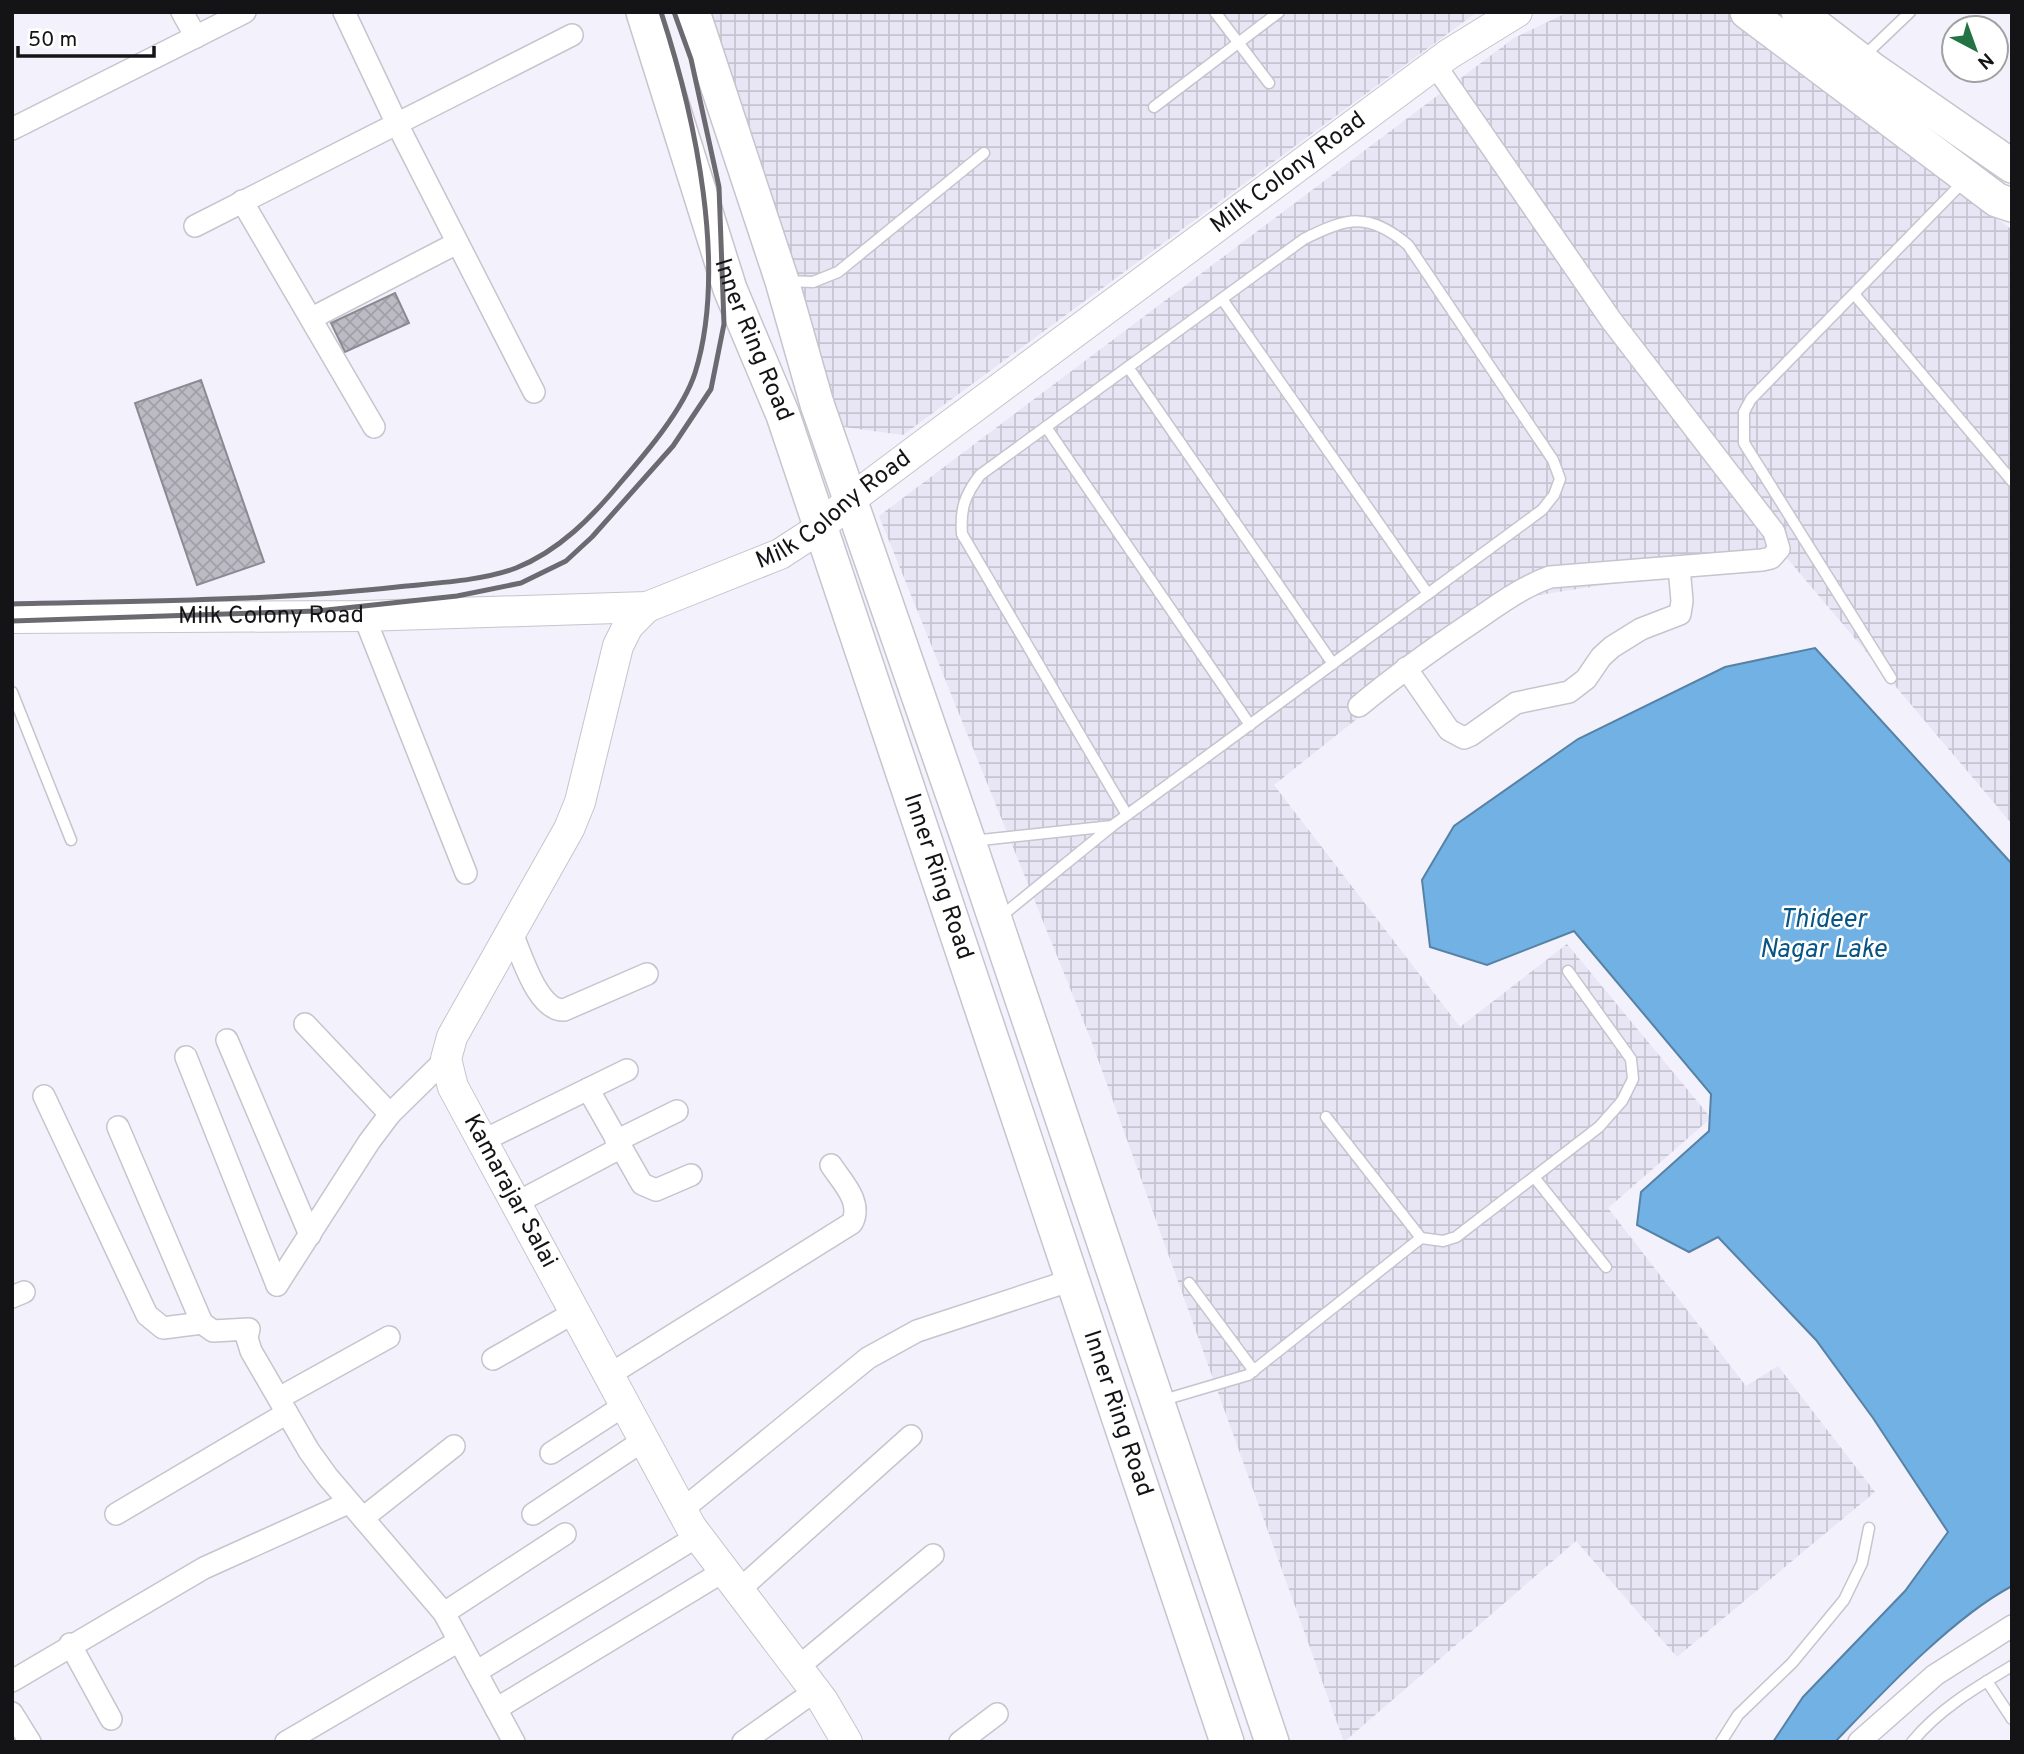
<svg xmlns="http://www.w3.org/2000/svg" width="2024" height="1754" font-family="Overpass,sans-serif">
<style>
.industrial{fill:url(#industrial-grid)}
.water{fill:#72b1e4;stroke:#5682a6;stroke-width:2}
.building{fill:url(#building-cross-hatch);stroke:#8b8992;stroke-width:2}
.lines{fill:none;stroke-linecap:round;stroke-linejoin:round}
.lane-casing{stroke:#c6c4cd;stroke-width:13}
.street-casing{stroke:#c6c4cd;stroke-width:24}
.secondary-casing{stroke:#c6c4cd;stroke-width:32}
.primary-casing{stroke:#c6c4cd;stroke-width:36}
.lane{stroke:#fff;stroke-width:10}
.street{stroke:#fff;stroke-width:21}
.secondary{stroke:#fff;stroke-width:30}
.primary{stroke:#fff;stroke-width:33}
.rail{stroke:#6c6a70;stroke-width:5}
.labels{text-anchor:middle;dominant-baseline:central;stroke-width:5;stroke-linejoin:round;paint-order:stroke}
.street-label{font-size:24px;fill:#141316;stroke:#fff}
.water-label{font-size:26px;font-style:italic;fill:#085484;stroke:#fff}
</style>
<defs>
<pattern id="industrial-grid" width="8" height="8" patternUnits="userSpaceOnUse" patternTransform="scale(1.75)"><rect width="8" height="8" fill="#e8e5f5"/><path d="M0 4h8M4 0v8" fill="none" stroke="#c6c4d1"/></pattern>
<pattern id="building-cross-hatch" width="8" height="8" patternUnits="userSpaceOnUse" patternTransform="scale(1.75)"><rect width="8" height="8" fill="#bcbac3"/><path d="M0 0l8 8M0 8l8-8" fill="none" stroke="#a19fa7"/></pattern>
</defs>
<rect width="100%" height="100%" fill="#f3f1fb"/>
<!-- industrial -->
<g class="industrial">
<path d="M706,12H1477L903,435L843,427Z"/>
<path d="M1568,12H1730L2012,230V824L1786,557L1506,600L1274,785L1460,1027L1567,944L1711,1118L1608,1208L1746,1386L1778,1366L1875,1492L1677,1657L1576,1541L1344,1742L1091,1040L879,516L1514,38Z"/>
</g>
<!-- water -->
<path class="water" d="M1815,648L2012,864V1586C1952,1618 1883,1692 1835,1742H1773L1803,1697L1905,1591L1948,1532L1873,1418L1816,1340L1718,1237L1689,1252L1637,1225L1641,1192L1709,1131L1711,1094L1574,931L1487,965L1430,947L1422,880L1454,826L1578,739L1725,667Z"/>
<!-- building -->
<g class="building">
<path d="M395,293L409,323L345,352L331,323Z"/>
<path d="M201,380L264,562L197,585L135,403Z"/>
</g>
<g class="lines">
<!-- lane casing -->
<g class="lane-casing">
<g id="lane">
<path d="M1215,12L1269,83"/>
<path d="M1864,56L1910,12"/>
<path d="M1154,107L1279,12"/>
<path d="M786,281L813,282L838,272L984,153"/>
<path d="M1854,294L2012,481"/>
<path d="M1222,299L1428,594"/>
<path d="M1128,367L1333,664"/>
<path d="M1046,427L1250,725"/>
<path d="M1891,678L1744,443V412L1751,399L1966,179"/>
<path d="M12,692L71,840"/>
<path d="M972,841L1112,826"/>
<path d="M999,918L1112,826L1542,510L1554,495L1560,479L1553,460L1408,245C1369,212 1348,217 1304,239L980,475C965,495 960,508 962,534L1127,815"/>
<path d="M1534,1177L1606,1267"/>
<path d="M1421,1238L1443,1241L1456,1237L1599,1127L1622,1101L1633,1079L1631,1059L1568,971"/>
<path d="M1189,1283L1254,1371"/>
<path d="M1160,1401L1248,1375L1421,1238L1326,1117"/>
<path d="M1987,1681L2012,1719"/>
<path d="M1721,1742L1738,1715L1792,1663L1844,1600L1862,1563L1869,1528"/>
<path d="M1912,1742C1939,1709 1975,1688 2012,1666"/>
</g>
</g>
<!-- street casing -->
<g class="street-casing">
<g id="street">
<path d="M182,12L196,37"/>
<path d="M344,12L397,124L534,392"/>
<path d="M12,129L245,12"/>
<path d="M242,201L374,427"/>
<path d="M195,226L572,35"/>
<path d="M312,318L457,243"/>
<path d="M364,616L466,873"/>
<path d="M1406,668L1449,730L1464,738L1471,735L1516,703L1569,692L1586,679L1601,657L1612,647L1641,629L1680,614L1682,601L1679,567"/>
<path d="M1359,706C1394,677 1430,651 1467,626C1494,608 1519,588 1550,577L1762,560L1771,558L1779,549L1774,532L1611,320L1435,65"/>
<path d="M511,931C521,953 537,1011 564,1010L647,974"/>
<path d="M305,1024L390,1114"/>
<path d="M227,1040L310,1235"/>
<path d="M186,1057L277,1285"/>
<path d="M588,1089L642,1184L656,1190L691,1175"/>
<path d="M44,1096L147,1315L163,1328L202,1323"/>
<path d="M118,1127L202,1323L213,1331L249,1329L247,1338L251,1351L309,1451L327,1476L444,1613L514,1742"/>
<path d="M482,1141L627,1070"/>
<path d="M616,1141L677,1111"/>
<path d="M516,1203L620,1148"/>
<path d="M277,1285L369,1142L390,1114L446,1059"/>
<path d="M12,1297L24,1292"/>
<path d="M493,1359L575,1312"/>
<path d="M609,1375L852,1223C863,1202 842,1182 831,1165"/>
<path d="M279,1398L389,1337"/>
<path d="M551,1453L625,1405"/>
<path d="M682,1510L868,1358L917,1331L1072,1280"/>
<path d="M116,1514L287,1413"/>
<path d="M533,1514L644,1440"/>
<path d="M363,1518L454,1446"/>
<path d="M739,1590L911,1436"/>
<path d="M444,1613L565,1534"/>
<path d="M70,1644L111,1719"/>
<path d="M797,1668L933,1555"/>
<path d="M476,1672L698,1536"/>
<path d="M12,1681L204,1568L348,1503"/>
<path d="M496,1709L724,1571"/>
<path d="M12,1713L30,1742"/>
<path d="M286,1742L459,1641"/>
<path d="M743,1742L815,1691"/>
<path d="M960,1742L997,1714"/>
<path d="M1859,1742L1935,1675L2012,1626"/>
</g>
</g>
<!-- secondary casing -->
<g class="secondary-casing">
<g id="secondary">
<path id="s1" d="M647,607L628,626L618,646L580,802L569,829L452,1037L446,1059L453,1087L691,1527L823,1701L847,1742"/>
<path id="s2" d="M12,618L364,616L647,607L780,554L820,528L850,500L926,443L1449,54L1517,12"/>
</g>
</g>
<!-- primary casing -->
<g class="primary-casing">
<g id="primary">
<path id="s3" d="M643,12L730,289L783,415L1227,1742"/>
<path d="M693,12L782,281L817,404L969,842L1272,1742"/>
<path d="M1747,12L1997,200L2012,205"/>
<path d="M1798,12L1872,69L2012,166"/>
</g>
</g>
<!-- lane -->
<use href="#lane" class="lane"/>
<!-- street -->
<use href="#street" class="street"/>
<!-- secondary -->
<use href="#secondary" class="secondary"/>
<!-- primary -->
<use href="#primary" class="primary"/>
<!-- rail -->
<g class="rail">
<path d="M12,604C140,601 269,601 397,587C433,583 482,581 516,568C559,551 592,517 621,482C646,453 683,410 695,373C728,267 695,116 661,12"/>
<path d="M12,621L317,611L457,596L521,583L566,561L592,537L673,446L711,389L724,324L719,187L691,59L674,12"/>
</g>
</g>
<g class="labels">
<!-- street labels -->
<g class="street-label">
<text stroke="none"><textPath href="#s2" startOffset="1414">Milk Colony Road</textPath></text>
<text stroke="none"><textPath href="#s3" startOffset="346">Inner Ring Road</textPath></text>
<text stroke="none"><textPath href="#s2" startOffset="847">Milk Colony Road</textPath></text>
<text stroke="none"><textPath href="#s2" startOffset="259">Milk Colony Road</textPath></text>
<text stroke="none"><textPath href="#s3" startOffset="914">Inner Ring Road</textPath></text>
<text stroke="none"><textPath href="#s1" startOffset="648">Kamarajar Salai</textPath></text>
<text stroke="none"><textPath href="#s3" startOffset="1480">Inner Ring Road</textPath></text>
</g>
<!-- water labels -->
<g class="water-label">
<text x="1823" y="920">Thideer<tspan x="1823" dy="30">Nagar Lake</tspan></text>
</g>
</g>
<!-- border -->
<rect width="2024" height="1754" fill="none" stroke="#141316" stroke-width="28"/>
<!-- north arrow -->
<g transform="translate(1975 49) rotate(139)"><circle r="33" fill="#ffffff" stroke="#a1a1a2" stroke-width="2"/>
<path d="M0-5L12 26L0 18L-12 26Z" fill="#237445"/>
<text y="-10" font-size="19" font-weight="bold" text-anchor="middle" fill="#141316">N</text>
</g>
<!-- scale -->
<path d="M18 46v10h136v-10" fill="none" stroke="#141316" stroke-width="3.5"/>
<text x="28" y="46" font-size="21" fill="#141316" stroke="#ffffff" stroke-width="5" paint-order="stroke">50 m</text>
</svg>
